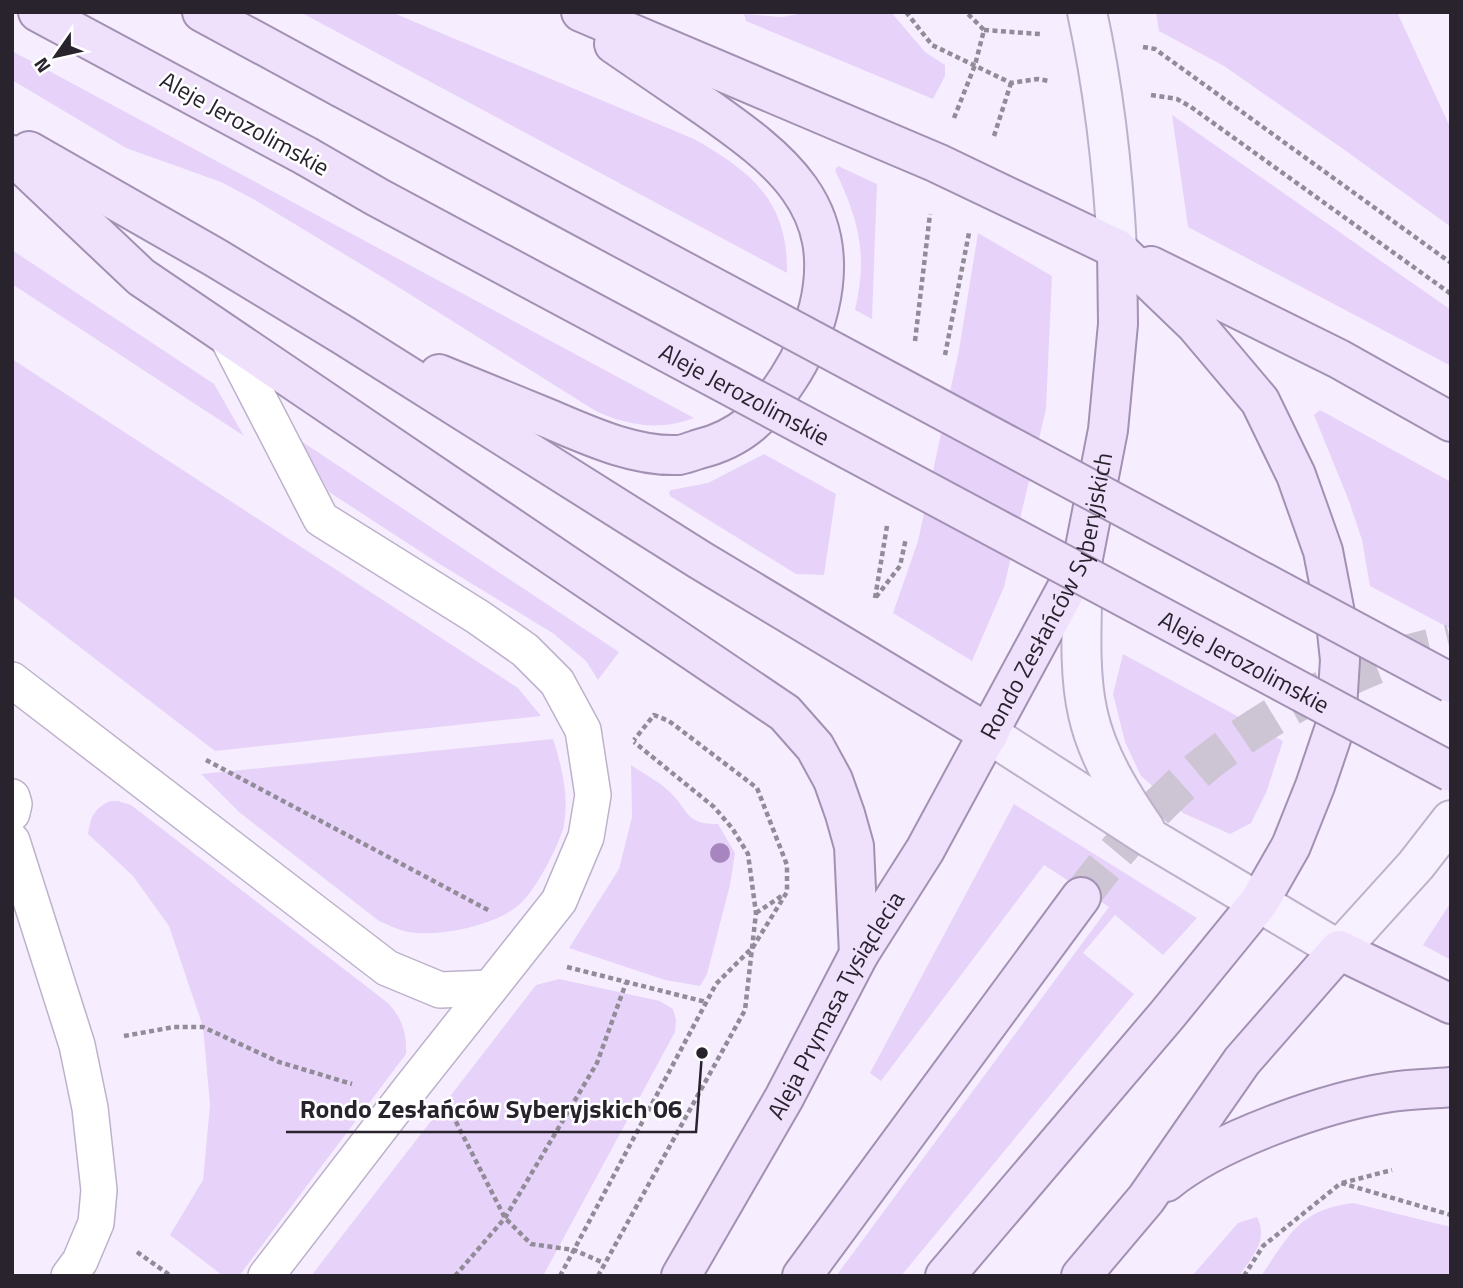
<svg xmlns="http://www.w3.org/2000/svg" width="1463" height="1288" font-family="'Titillium Web',sans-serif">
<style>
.green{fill:#e7d3fa}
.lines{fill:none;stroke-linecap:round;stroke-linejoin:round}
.primary-tunnel{stroke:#cdc5d4;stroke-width:38;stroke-dasharray:38 19;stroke-linecap:butt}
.lane-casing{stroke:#beb1cb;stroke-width:38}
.secondary-casing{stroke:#beb1cb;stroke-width:42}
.primary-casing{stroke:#a291b2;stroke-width:42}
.path{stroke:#928b98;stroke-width:4.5;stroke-dasharray:5 3.5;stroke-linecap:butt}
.lane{stroke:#fff;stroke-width:35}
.secondary{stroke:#f7f0fe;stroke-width:38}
.primary{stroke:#efe0fc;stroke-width:38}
.primary-bridge-casing{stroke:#a291b2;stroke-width:42;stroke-linecap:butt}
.primary-bridge{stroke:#efe0fc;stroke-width:38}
.tree{fill:#a786c0}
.labels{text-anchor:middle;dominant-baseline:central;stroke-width:5;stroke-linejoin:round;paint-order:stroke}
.street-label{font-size:24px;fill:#28232d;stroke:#fff}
.leader{fill:none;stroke:#28232d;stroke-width:2.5}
.callout-dot{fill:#28232d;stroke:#fff;stroke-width:2.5}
.callout-label{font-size:26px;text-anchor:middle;font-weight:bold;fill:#28232d;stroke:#fff;stroke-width:5;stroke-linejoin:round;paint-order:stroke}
</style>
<rect width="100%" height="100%" fill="#f6eefe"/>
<!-- green -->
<g class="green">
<path d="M300,12H391L694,139C752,172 788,201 787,273Z"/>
<path d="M810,12H891L925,52L945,65V76L933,99L746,21L744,14L782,17Z"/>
<path d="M1156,12H1397L1451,129V227L1346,151L1224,66L1159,31Z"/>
<path d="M12,51L694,418C661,431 626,426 594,410L387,280L255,200L221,182L126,148L12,80Z"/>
<path d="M1172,115L1451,310V366L1188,227Z"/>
<path d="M838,166L877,184L872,319L855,310C868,254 859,221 835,170Z"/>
<path d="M978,233L1052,276L1046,409L1004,587L972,661L893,613L918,541L959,350Z"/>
<path d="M12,250L214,384L244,436L12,284Z"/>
<path d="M12,359L518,688L541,716L215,751L12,595Z"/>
<path d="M1320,410L1451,482V629L1370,586L1362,540L1349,501L1314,415Z"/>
<path d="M301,441L619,652L598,680L586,661L554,634L438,563L329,492Z"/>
<path d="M764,454L836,494L824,575L796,574L670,496L669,492L671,490L708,483Z"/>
<path d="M1123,654L1283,741L1266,793L1251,823L1230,834L1183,813L1141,776L1125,742L1113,694Z"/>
<path d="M553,739C562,767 570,799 563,829C557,849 536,889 521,903C499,925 434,939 404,931C396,929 387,924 379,921L239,812L201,774Z"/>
<path d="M631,765C644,774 662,783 673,795C690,814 687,824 718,824L735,853L730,885L707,974L700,986L665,980L569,948L619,869L632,817Z"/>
<path d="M110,801H118L131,805L388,1003C402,1018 407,1033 406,1054L239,1276H223L170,1235L203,1180L210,1105L203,1027L169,926L133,876L88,834C91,816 94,809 110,801Z"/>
<path d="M1014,804L1197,918L1163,955L1115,915L1083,953L1134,994L901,1276H836L1109,907L1044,865L881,1081L870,1073Z"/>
<path d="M1451,902V960L1423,945Z"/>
<path d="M559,979L660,1001L673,1009L676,1020L675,1032L543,1276H311L536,985Z"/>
<path d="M1353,1203L1451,1227V1276H1261C1290,1234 1299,1210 1353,1203Z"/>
<path d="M1257,1217C1269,1241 1252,1256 1239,1276H1192L1238,1223Z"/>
</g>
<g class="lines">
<!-- primary-tunnel -->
<path class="primary-tunnel" d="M1081,897C1108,861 1136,827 1169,796C1227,739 1313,689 1389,660C1409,652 1430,648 1451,643"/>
<!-- lane casing -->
<g class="lane-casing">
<g id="lane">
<path d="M225,333L321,519L478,617L525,650L557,682L583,730L593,795L586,837L559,901L410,1089L266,1276"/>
<path d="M12,680L387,968L440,990L490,988"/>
<path d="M12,797L14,804L12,813"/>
<path d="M12,841L77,1045L90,1108L99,1190L96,1223L80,1261L69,1276"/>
</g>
</g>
<!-- secondary casing -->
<g class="secondary-casing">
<g id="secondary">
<path d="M1087,12C1104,90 1113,169 1117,249"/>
<path d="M1083,558C1083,606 1077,667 1088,714C1097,755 1121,794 1145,829"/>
<path d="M989,734L1152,839L1339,950L1416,865L1451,820"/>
</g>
</g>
<!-- primary casing -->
<g class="primary-casing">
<g id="primary">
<path d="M38,12L306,156"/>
<path d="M202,12L342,88"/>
<path d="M581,12L937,163L1117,249L1195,324L1260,401L1296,475L1323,551L1335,613L1340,660L1336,724L1315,786L1291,846L1259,902L1167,1015L945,1276"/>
<path d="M29,151L216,258L343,335L700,560L989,734"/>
<path d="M12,155L141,277L785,713L815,747L833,780L845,814L854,846L859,954"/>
<path d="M1151,266L1339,359L1451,422"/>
<path d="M439,374C475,389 511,403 547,418C587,435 634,457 679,455C685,454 693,451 699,449C741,439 765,415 788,379C802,358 813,332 819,307C843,206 780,159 706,107C675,86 645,65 614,44"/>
<path d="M1166,1182C1217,1140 1326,1102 1391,1092C1411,1089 1431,1089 1451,1087"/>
<path id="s1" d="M681,1276L784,1098L859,954L925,850L1083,558L1108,430L1118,324L1117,249"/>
<path d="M802,1276L1081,897"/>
<path d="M1081,1276L1146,1199L1242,1061L1339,950L1451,1004"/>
</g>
</g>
<!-- path -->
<g class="path">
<path d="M906,12L932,45L1011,83L1038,79L1049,81"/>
<path d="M984,30L1040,34"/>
<path d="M1143,47L1155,49L1451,263"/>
<path d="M1151,95L1177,99L1191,107L1451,294"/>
<path d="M954,118L975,65L984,30L966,12"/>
<path d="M994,136L1011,83"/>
<path d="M915,341L930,214"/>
<path d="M945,355L969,233"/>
<path d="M876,597L900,566L906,538"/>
<path d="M875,598L887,526"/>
<path d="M206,760L490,911"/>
<path d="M756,913L783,895"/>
<path d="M567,967L706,1002"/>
<path d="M124,1036L174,1027H203L279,1062L352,1084"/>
<path d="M452,1114L505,1218L531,1244L574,1250L604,1263"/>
<path d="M1342,1183L1392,1170"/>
<path d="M137,1252L171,1276"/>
<path d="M455,1276L505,1218L597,1063L626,983"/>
<path d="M560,1276L716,984L753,947L787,892V865L757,788L669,721L654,715L634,740"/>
<path d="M598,1276L745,1010L756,913L748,854L732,828L714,807L634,742"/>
<path d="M1244,1276L1263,1246L1341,1183L1451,1215"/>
</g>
<!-- lane -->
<use href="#lane" class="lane"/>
<!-- secondary -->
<use href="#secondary" class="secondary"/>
<!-- primary -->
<use href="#primary" class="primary"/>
<!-- primary-bridge casing -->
<g class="primary-bridge-casing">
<g id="primary-bridge">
<path d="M342,88L1451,683"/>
<path id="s2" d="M306,156L377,197L1451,772"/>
</g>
</g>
<!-- primary-bridge -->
<use href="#primary-bridge" class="primary-bridge"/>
</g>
<!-- trees -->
<circle class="tree" cx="720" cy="853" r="10"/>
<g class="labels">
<!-- street labels -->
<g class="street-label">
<text transform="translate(245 123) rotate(29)">Aleje Jerozolimskie</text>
<text stroke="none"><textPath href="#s2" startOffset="499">Aleje Jerozolimskie</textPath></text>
<text stroke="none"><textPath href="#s1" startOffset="775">Rondo Zesłańców Syberyjskich</textPath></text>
<text stroke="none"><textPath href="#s2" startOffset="1066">Aleje Jerozolimskie</textPath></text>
<text stroke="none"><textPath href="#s1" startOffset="312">Aleja Prymasa Tysiąclecia</textPath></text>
</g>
</g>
<!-- callouts -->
<path class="leader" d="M702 1053L696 1132H286"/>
<circle class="callout-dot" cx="702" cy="1053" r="7"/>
<g class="callout-label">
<text x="491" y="1118">Rondo Zesłańców Syberyjskich 06</text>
</g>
<!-- border -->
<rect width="1463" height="1288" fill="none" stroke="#28232d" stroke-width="28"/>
<!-- north arrow -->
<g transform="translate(56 56) rotate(236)" stroke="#ffffff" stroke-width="5" paint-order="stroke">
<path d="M0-5L12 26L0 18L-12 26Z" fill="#28232d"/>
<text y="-10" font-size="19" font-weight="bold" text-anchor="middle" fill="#28232d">N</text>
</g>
</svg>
